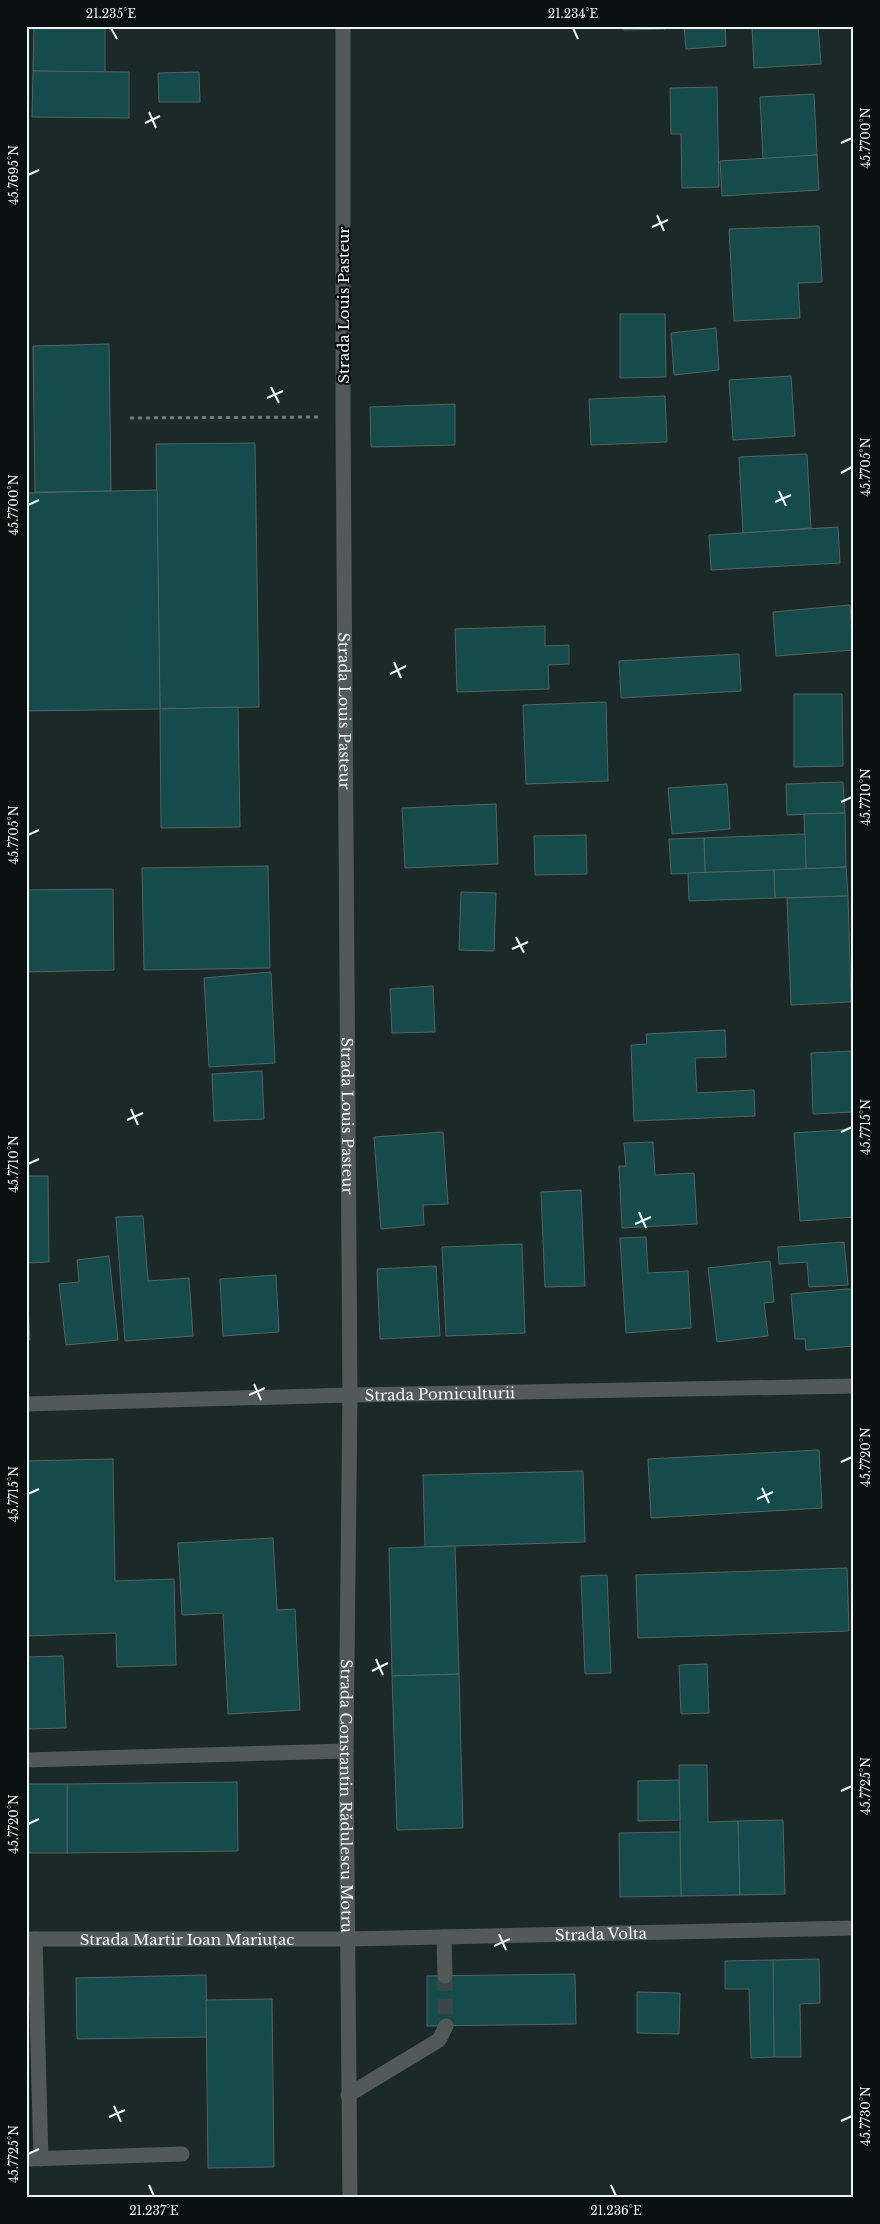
<svg xmlns="http://www.w3.org/2000/svg" width="880" height="2224" font-family="'Libre Baskerville',serif">
<style>
.building{fill:#164b4b;stroke:#546362}
.lines{fill:none;stroke-linecap:round;stroke-linejoin:round}
.minor-tunnel{stroke:#3b4747;stroke-width:15;stroke-dasharray:15 8;stroke-linecap:butt}
.path{stroke:#717c7c;stroke-width:3;stroke-dasharray:4 4;stroke-linecap:butt}
.minor{stroke:#535959;stroke-width:15}
.ticks{fill:none;stroke:#ecf4f4;stroke-width:2}
.labels{text-anchor:middle;dominant-baseline:central;stroke-width:4.5;stroke-linejoin:round;paint-order:stroke}
.street-label{font-size:15px;fill:#ecf4f4;stroke:#0b1110}
.neatline{fill:none;stroke:#ecf4f4;stroke-width:2}
.ticks-label{font-size:12px;text-anchor:middle;fill:#ecf4f4}
</style>
<rect width="100%" height="100%" fill="#1c2929"/>
<!-- building -->
<g class="building">
<path d="M34,26H105V72L33,71Z"/>
<path d="M624,26H665V29L624,30Z"/>
<path d="M684,26H725L726,46L686,49Z"/>
<path d="M752,26H818L821,64L754,68Z"/>
<path d="M33,71L129,72V118L32,117Z"/>
<path d="M199,72L200,102H159L158,73Z"/>
<path d="M717,87L719,187L682,188L681,134H671L670,88Z"/>
<path d="M814,94L817,155L763,159L760,97Z"/>
<path d="M817,155L819,190L722,196L720,161Z"/>
<path d="M819,226L822,282L798,283L800,318L734,321L729,229Z"/>
<path d="M620,314H665L666,377L620,378Z"/>
<path d="M716,328L719,370L674,375L671,333Z"/>
<path d="M109,344L111,491L35,492L33,346Z"/>
<path d="M791,376L795,436L733,440L729,380Z"/>
<path d="M665,396L667,442L591,445L589,399Z"/>
<path d="M455,404V445L371,447L370,407Z"/>
<path d="M255,443L259,707L160,709L156,444Z"/>
<path d="M807,454L811,528L743,533L739,457Z"/>
<path d="M157,490L160,709L26,711V493Z"/>
<path d="M838,527L840,563L711,570L709,535Z"/>
<path d="M850,605L853,650L776,656L773,612Z"/>
<path d="M545,626V646L569,645V664L548,665L549,689L457,692L455,629Z"/>
<path d="M739,654L741,691L621,698L619,661Z"/>
<path d="M794,694H842L843,766L794,767Z"/>
<path d="M606,702L608,781L526,784L523,705Z"/>
<path d="M238,707L240,827L161,828L160,709Z"/>
<path d="M843,782L845,813L787,815L786,784Z"/>
<path d="M727,784L730,829L672,834L668,788Z"/>
<path d="M496,804L498,864L405,868L402,808Z"/>
<path d="M845,813L846,867L806,869L804,814Z"/>
<path d="M805,834L806,869L705,873L704,838Z"/>
<path d="M586,835L587,874L535,875L534,836Z"/>
<path d="M704,838L705,873L671,874L669,839Z"/>
<path d="M268,866L270,968L144,970L142,868Z"/>
<path d="M846,867L848,896L775,898L774,870Z"/>
<path d="M774,870L775,898L689,901L688,873Z"/>
<path d="M113,889L114,970L26,972V890Z"/>
<path d="M461,892L496,893L494,951L459,950Z"/>
<path d="M848,896L851,1002L791,1005L787,898Z"/>
<path d="M271,972L275,1063L209,1067L204,978Z"/>
<path d="M433,986L435,1032L392,1033L390,989Z"/>
<path d="M725,1030L726,1057L695,1058L697,1093L754,1090L755,1116L634,1121L631,1045L647,1044L646,1034Z"/>
<path d="M854,1051V1112L813,1114L811,1053Z"/>
<path d="M262,1071L264,1119L214,1121L212,1074Z"/>
<path d="M853,1129L854,1217L800,1221L794,1133Z"/>
<path d="M443,1132L448,1204L423,1205L424,1225L381,1229L374,1137Z"/>
<path d="M653,1142L655,1175L694,1173L697,1224L622,1228L619,1166H626L624,1143Z"/>
<path d="M26,1176H48L49,1262L26,1263Z"/>
<path d="M581,1190L585,1286L545,1287L541,1192Z"/>
<path d="M143,1216L148,1281L189,1278L193,1336L125,1341L116,1217Z"/>
<path d="M646,1237L648,1273L688,1271L691,1328L626,1333L620,1238Z"/>
<path d="M844,1242L848,1285L809,1287L807,1262L779,1264L778,1247Z"/>
<path d="M522,1244L525,1333L446,1336L442,1247Z"/>
<path d="M109,1256L118,1340L66,1345L59,1284L79,1282L77,1260Z"/>
<path d="M770,1261L774,1302L764,1303L768,1336L717,1342L708,1268Z"/>
<path d="M436,1266L440,1336L380,1339L377,1269Z"/>
<path d="M276,1275L279,1332L223,1336L220,1279Z"/>
<path d="M847,1289H854V1346L806,1350L805,1339H795L791,1294Z"/>
<path d="M27,1293L30,1340H26V1293Z"/>
<path d="M819,1450L822,1508L651,1518L648,1459Z"/>
<path d="M113,1459L115,1581L174,1579L176,1665L117,1667L116,1633L26,1636V1461Z"/>
<path d="M583,1471L585,1542L425,1547L423,1475Z"/>
<path d="M273,1538L277,1610L295,1609L300,1710L228,1714L223,1613L182,1615L178,1543Z"/>
<path d="M455,1546L459,1674L392,1676L389,1548Z"/>
<path d="M847,1568L849,1631L638,1638L636,1575Z"/>
<path d="M607,1575L611,1673L585,1674L581,1576Z"/>
<path d="M63,1656L66,1728L26,1729V1657Z"/>
<path d="M707,1664L709,1713L681,1714L679,1665Z"/>
<path d="M459,1674L463,1828L397,1830L392,1676Z"/>
<path d="M679,1765H707L708,1822L738,1821L740,1895L681,1896Z"/>
<path d="M679,1780L680,1820L638,1821V1781Z"/>
<path d="M237,1782L238,1851L67,1853V1784Z"/>
<rect x="26" y="1784" width="41" height="69"/>
<path d="M783,1820L785,1894L740,1895L738,1821Z"/>
<path d="M680,1832L681,1896L620,1897L619,1833Z"/>
<path d="M819,1959L820,2003L800,2004L801,2057H774L773,1960Z"/>
<path d="M773,1960L774,2057L751,2058L749,1989H725V1961Z"/>
<path d="M575,1974L576,2024L427,2026V1976Z"/>
<path d="M206,1975L207,2037L77,2039L76,1978Z"/>
<path d="M637,1992L680,1993L679,2034L637,2033Z"/>
<path d="M272,1999L274,2167L208,2168L206,2000Z"/>
</g>
<g class="lines">
<!-- minor-tunnel -->
<path class="minor-tunnel" d="M445,1976L446,2026"/>
<!-- path -->
<path class="path" d="M130,418L318,417"/>
<!-- minor -->
<g class="minor">
<path id="s1" d="M343,26V417L350,1395L346,1751L350,2198"/>
<path id="s2" d="M26,1404L350,1395L854,1386"/>
<path d="M26,1760L346,1751"/>
<path d="M444,1937L445,1976"/>
<path id="s3" d="M26,1939H348L854,1928"/>
<path d="M35,1939L41,2159"/>
<path d="M348,2095L439,2040L446,2026"/>
<path d="M26,2159L182,2154"/>
</g>
</g>
<!-- ticks -->
<path class="ticks" d="M111,28L117,39M573,28L578,39M149,112L156,128M145,123L160,116M841,143L852,138M28,175L39,170M657,215L664,231M652,227L668,220M271,387L279,403M267,398L283,391M841,473L852,467M779,491L786,506M775,502L791,495M28,505L39,500M394,662L401,678M390,674L406,666M841,802L852,797M28,835L39,830M516,937L524,953M512,949L528,942M131,1109L138,1125M127,1120L143,1113M841,1132L852,1127M28,1164L39,1159M639,1212L646,1228M635,1224L651,1217M254,1384L261,1400M249,1395L265,1388M841,1462L852,1457M762,1488L769,1503M28,1494L39,1489M757,1499L773,1492M376,1659L383,1675M372,1671L388,1663M841,1791L852,1786M28,1824L39,1819M499,1934L506,1950M494,1946L510,1939M114,2106L121,2122M109,2117L125,2110M841,2121L852,2116M28,2154L39,2149M149,2185L154,2196M611,2185L616,2196"/>
<g class="labels">
<!-- street labels -->
<g class="street-label">
<text transform="translate(343 305) rotate(-90)">Strada Louis Pasteur</text>
<text stroke="none"><textPath href="#s1" startOffset="685">Strada Louis Pasteur</textPath></text>
<text stroke="none"><textPath href="#s1" startOffset="1090">Strada Louis Pasteur</textPath></text>
<text stroke="none"><textPath href="#s2" startOffset="414">Strada Pomiculturii</textPath></text>
<text stroke="none"><textPath href="#s1" startOffset="1770">Strada Constantin Rădulescu Motru</textPath></text>
<text stroke="none"><textPath href="#s3" startOffset="575">Strada Volta</textPath></text>
<text stroke="none"><textPath href="#s3" startOffset="161">Strada Martir Ioan Mariuțac</textPath></text>
</g>
</g>
<!-- border -->
<rect width="880" height="2224" fill="none" stroke="#0b1110" stroke-width="55"/>
<rect x="28" y="28" width="824" height="2168" class="neatline"/>
<g class="ticks-label">
<text x="111" y="18">21.235°E</text>
<text x="573" y="18">21.234°E</text>
<text transform="translate(866 138) rotate(-90)" y="4">45.7700°N</text>
<text transform="translate(14 175) rotate(-90)" y="4">45.7695°N</text>
<text transform="translate(866 467) rotate(-90)" y="4">45.7705°N</text>
<text transform="translate(14 505) rotate(-90)" y="4">45.7700°N</text>
<text transform="translate(866 797) rotate(-90)" y="4">45.7710°N</text>
<text transform="translate(14 835) rotate(-90)" y="4">45.7705°N</text>
<text transform="translate(866 1127) rotate(-90)" y="4">45.7715°N</text>
<text transform="translate(14 1164) rotate(-90)" y="4">45.7710°N</text>
<text transform="translate(866 1457) rotate(-90)" y="4">45.7720°N</text>
<text transform="translate(14 1494) rotate(-90)" y="4">45.7715°N</text>
<text transform="translate(866 1786) rotate(-90)" y="4">45.7725°N</text>
<text transform="translate(14 1824) rotate(-90)" y="4">45.7720°N</text>
<text transform="translate(866 2116) rotate(-90)" y="4">45.7730°N</text>
<text transform="translate(14 2154) rotate(-90)" y="4">45.7725°N</text>
<text x="154" y="2215">21.237°E</text>
<text x="616" y="2215">21.236°E</text>
</g>
</svg>
